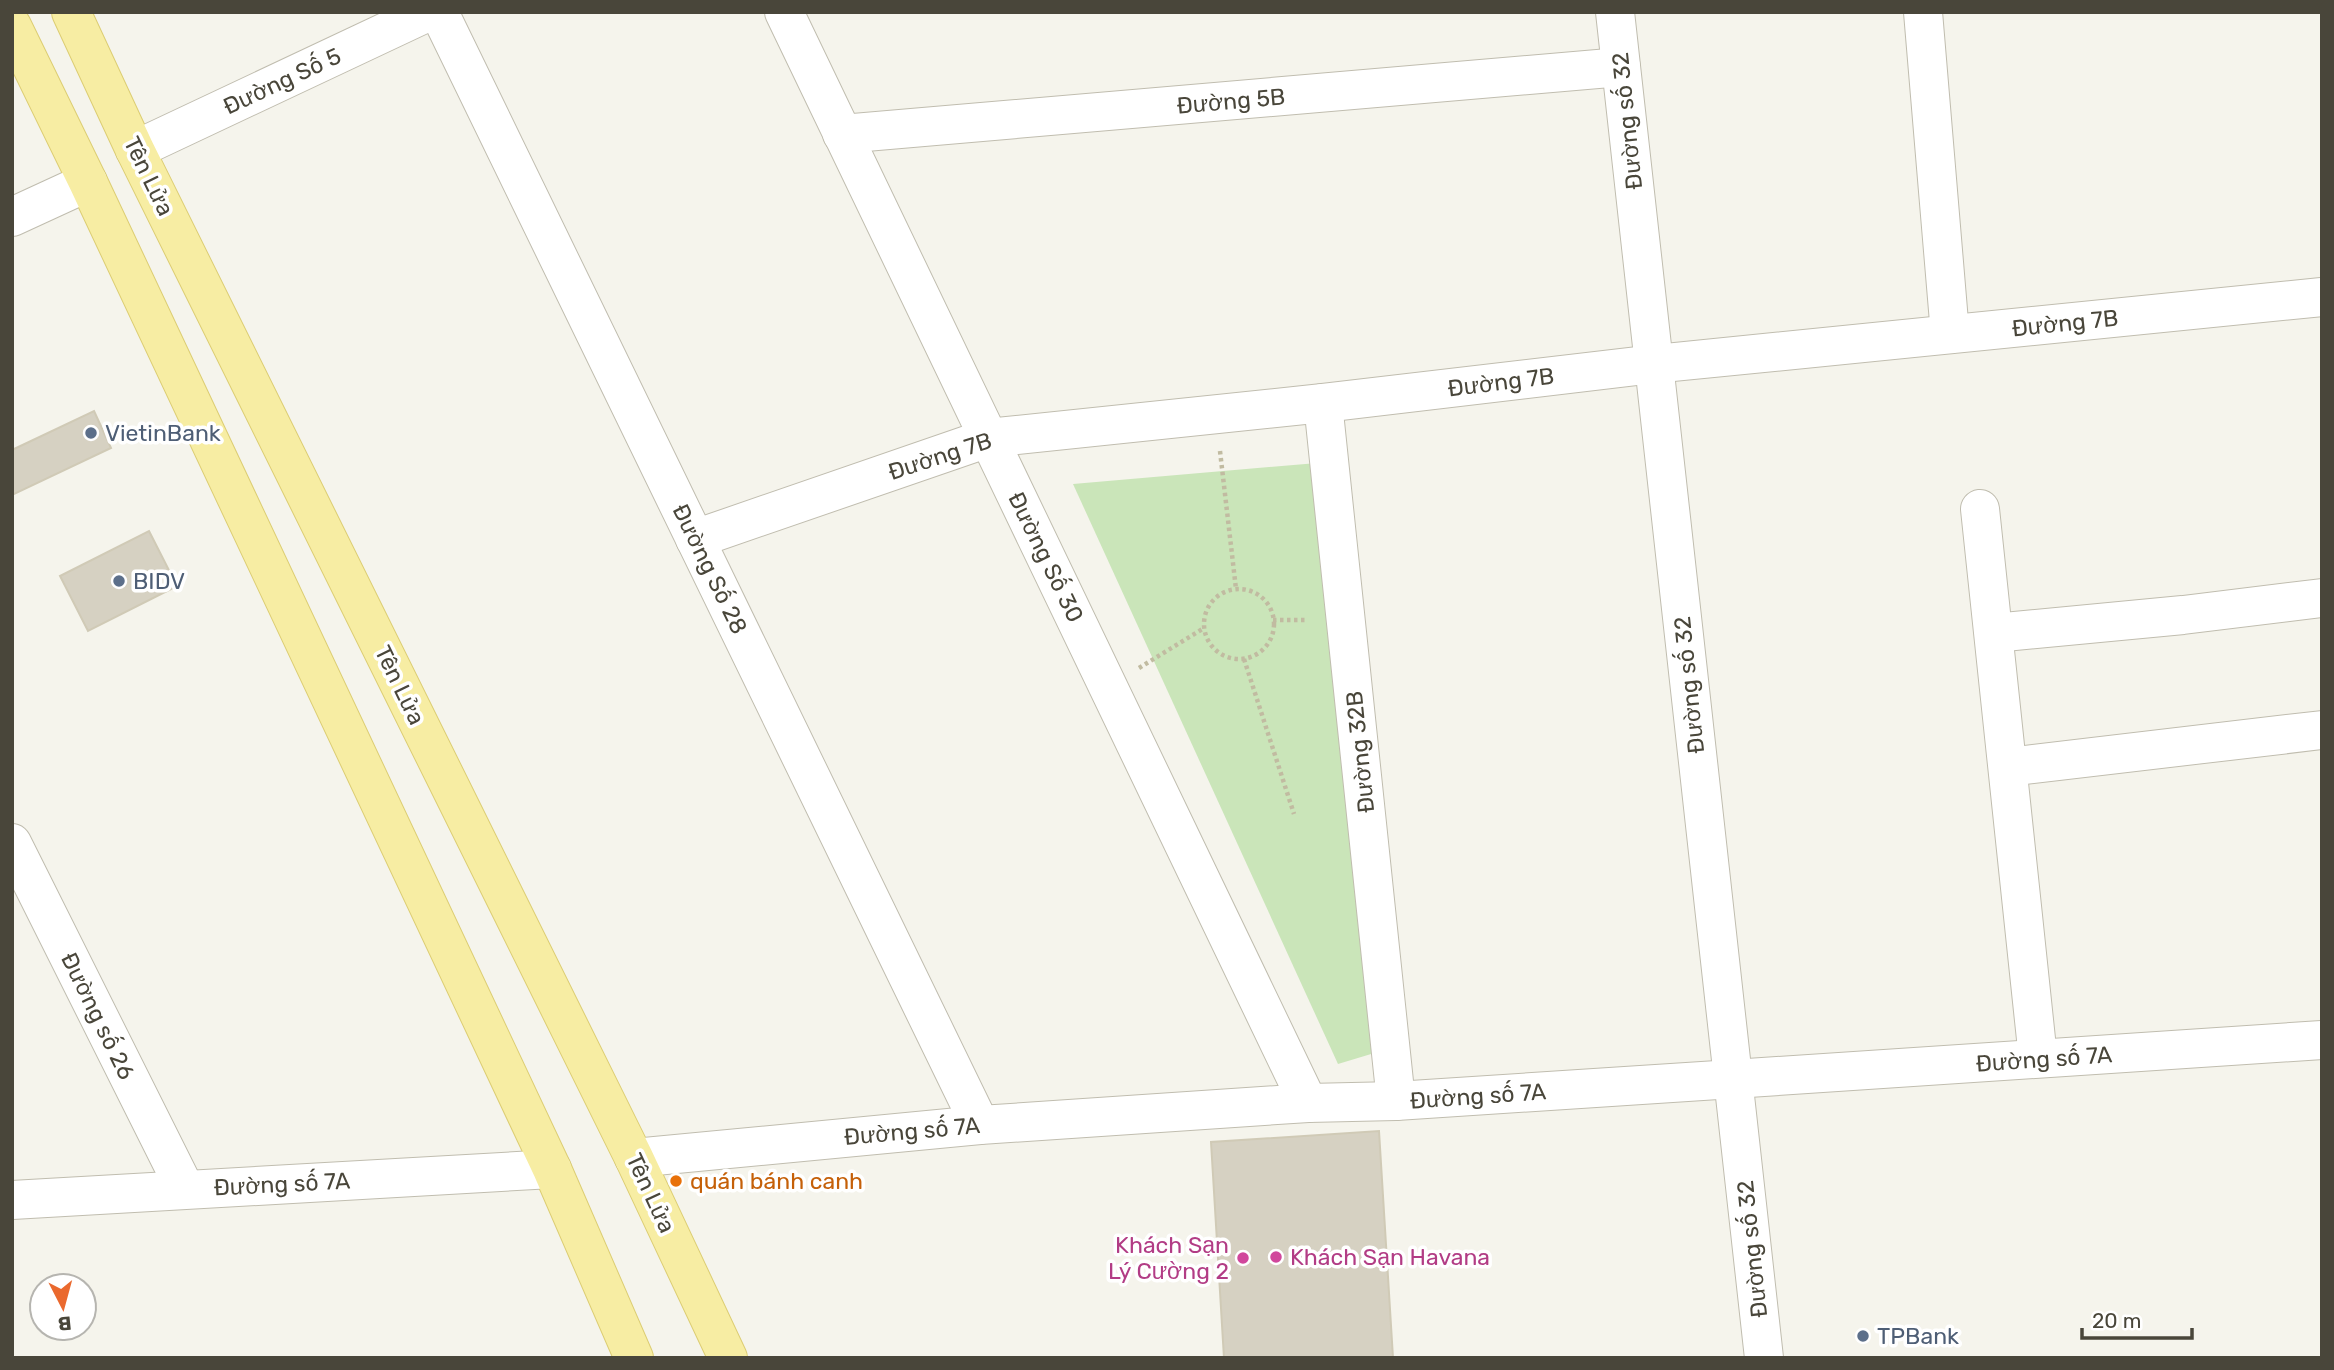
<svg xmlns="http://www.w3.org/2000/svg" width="2334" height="1370" font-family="Rubik,sans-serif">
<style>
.green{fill:#cae5b9}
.building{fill:#d6d1c2;stroke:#d0cab6;stroke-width:2}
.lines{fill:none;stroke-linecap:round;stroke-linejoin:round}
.minor-casing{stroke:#c0bdaf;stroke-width:40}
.major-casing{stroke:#dccd73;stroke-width:40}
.path{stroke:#c1bba1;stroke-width:4.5;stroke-dasharray:3.5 3.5;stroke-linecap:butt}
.minor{stroke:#fff;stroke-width:38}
.major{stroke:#f7eda3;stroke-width:38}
.service-dot{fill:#5c6f8a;stroke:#fff;stroke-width:2.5}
.food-dot{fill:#e8710a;stroke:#fff;stroke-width:2.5}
.hotel-dot{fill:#d1479c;stroke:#fff;stroke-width:2.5}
.labels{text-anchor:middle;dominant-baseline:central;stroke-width:7;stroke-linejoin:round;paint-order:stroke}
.street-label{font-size:23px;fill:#49463a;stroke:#fff}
.service-label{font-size:23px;fill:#4e5e75;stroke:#fff;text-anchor:start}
.food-label{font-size:23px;fill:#c56008;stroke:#fff;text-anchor:start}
.hotel-label{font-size:23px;fill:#b23c85;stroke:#fff;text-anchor:end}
</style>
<rect width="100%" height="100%" fill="#f5f4ec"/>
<!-- green -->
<path class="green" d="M1317,463L1391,1048L1338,1064L1073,484Z"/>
<!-- building -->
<g class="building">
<path d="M94,411L111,448L12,495V450Z"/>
<path d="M149,531L177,586L88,631L60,576Z"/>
<path d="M1379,1131L1393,1358H1224L1211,1142Z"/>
</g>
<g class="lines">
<!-- minor casing -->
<g class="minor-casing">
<g id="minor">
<path d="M439,12L980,1125"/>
<path d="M784,12L1308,1103"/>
<path d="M1615,12L1764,1358"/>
<path d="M1923,12L1950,334"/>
<path d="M842,134L1621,67"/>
<path d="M135,150L428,12"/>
<path d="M12,217L88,182"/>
<path d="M1323,403L1396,1101"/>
<path d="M1980,509L2038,1058"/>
<path d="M695,539L988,438L1323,403L1654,364L2322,297"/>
<path d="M1994,633L2183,615L2322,598"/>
<path d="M2008,767L2322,730"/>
<path d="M12,843L185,1189"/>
<path d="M634,1158L980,1125L1308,1103L1396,1101L1733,1079L2322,1040"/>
<path d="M12,1200L552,1169"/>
</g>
</g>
<!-- major casing -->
<g class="major-casing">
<g id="major">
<path d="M71,12L135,150L634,1158L728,1358"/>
<path d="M12,26L88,182L552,1169L634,1358"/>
</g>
</g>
<!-- path -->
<g class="path">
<path d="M1220,451L1236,589"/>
<circle cx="1239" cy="624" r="35"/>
<path d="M1273,620H1308"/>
<path d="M1244,659L1294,814"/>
<path d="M1139,668L1204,628"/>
</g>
<!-- minor -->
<use href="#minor" class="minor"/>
<!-- major -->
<use href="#major" class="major"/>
</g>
<!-- markers -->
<g class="service-dot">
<circle cx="91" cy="433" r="7"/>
<circle cx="119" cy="581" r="7"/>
<circle cx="1863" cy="1336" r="7"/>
</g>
<circle class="food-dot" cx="676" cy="1181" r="7"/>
<g class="hotel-dot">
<circle cx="1276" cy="1257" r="7"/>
<circle cx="1243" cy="1258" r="7"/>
</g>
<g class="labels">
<!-- street labels -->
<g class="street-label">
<text transform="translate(282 81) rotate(-25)">Đường Số 5</text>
<text transform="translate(1231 101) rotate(-5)">Đường 5B</text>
<text transform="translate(1627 121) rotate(-96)">Đường số 32</text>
<text transform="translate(149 176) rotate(64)">Tên Lửa</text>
<text transform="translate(2065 323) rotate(-6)">Đường 7B</text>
<text transform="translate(1501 382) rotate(-7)">Đường 7B</text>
<text transform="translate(940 456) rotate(-18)">Đường 7B</text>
<text transform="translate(1046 557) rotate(64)">Đường Số 30</text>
<text transform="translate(710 569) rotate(64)">Đường Số 28</text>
<text transform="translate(400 685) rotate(64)">Tên Lửa</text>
<text transform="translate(1689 685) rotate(-96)">Đường số 32</text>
<text transform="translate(1360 752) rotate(-96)">Đường 32B</text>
<text transform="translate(98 1016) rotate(64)">Đường số 26</text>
<text transform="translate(2044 1059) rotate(-4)">Đường số 7A</text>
<text transform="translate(1478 1096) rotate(-4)">Đường số 7A</text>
<text transform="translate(912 1131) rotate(-5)">Đường số 7A</text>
<text transform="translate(282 1184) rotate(-3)">Đường số 7A</text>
<text transform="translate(651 1193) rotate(65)">Tên Lửa</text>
<text transform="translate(1752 1249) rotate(-96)">Đường số 32</text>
</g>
<!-- service labels -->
<g class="service-label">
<text x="105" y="433">VietinBank</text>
<text x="133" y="581">BIDV</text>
<text x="1877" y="1336">TPBank</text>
</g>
<!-- food labels -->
<g class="food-label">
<text x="690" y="1181">quán bánh canh</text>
</g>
<!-- hotel labels -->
<g class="hotel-label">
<text x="1229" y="1245">Khách Sạn<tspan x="1229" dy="26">Lý Cường 2</tspan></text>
<text x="1290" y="1257" text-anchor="start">Khách Sạn Havana</text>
</g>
</g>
<!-- border -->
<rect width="2334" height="1370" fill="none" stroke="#49463a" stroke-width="28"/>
<!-- north arrow -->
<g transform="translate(63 1307) rotate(174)"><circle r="33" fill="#ffffff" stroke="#b6b5b0" stroke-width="2"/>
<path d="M0-5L12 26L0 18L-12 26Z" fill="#ea692e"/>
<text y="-10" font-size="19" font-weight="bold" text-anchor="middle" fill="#49463a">B</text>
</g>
<!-- scale -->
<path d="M2082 1328v10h110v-10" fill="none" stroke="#49463a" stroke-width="3.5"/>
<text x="2092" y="1328" font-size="21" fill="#49463a" stroke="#ffffff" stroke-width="5" paint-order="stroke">20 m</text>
</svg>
